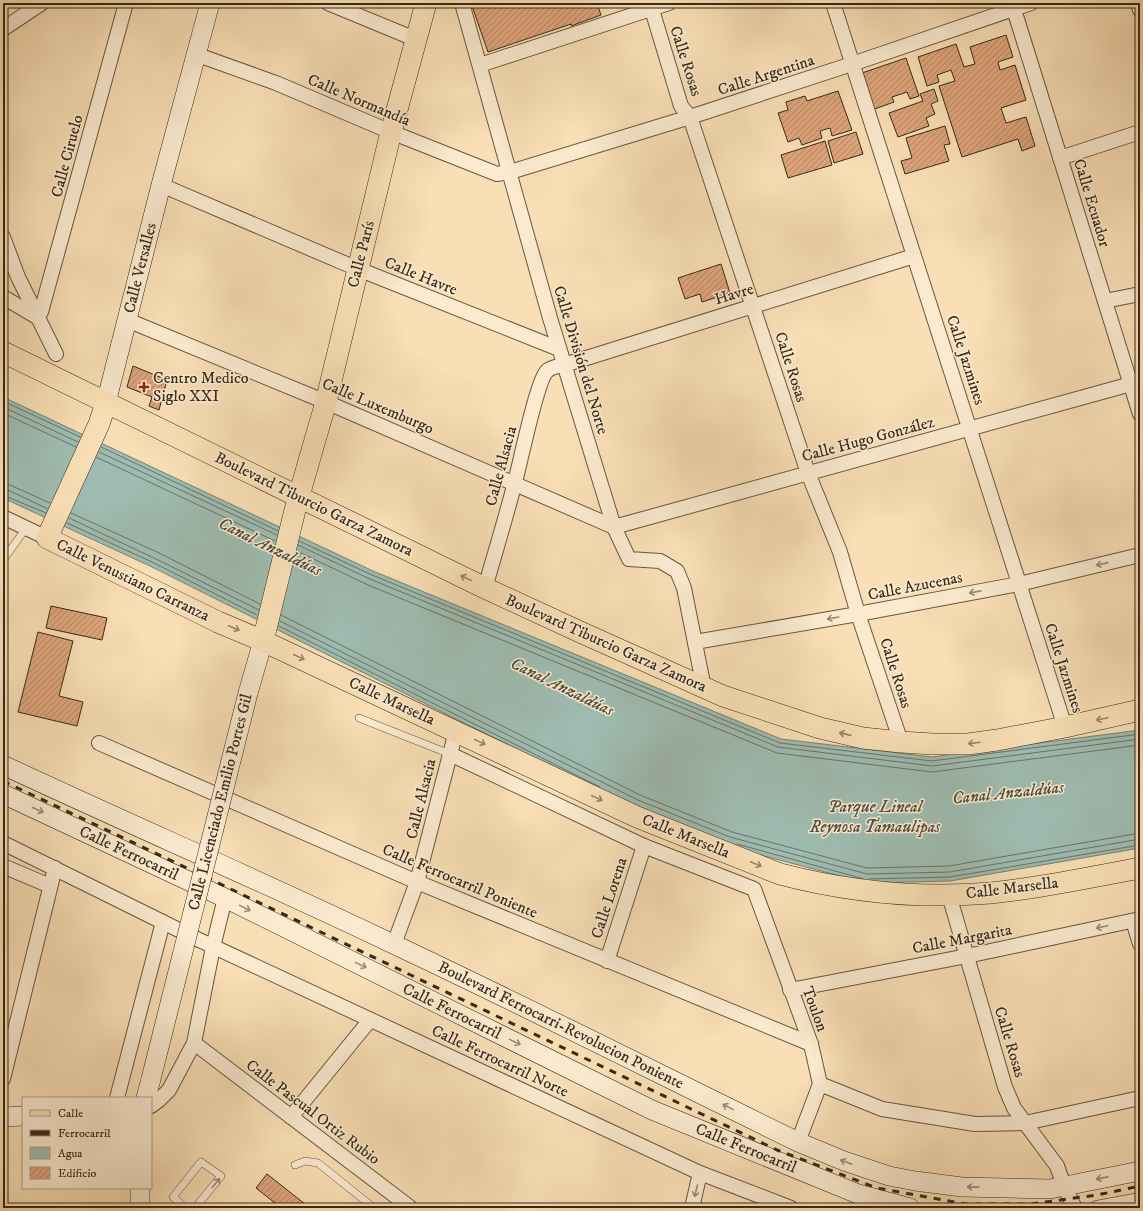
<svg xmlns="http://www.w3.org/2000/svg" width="1143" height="1211" font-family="'IM FELL DW Pica',serif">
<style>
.water{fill:#9ebcb1;stroke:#758173}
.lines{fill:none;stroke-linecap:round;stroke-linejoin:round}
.shore{stroke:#6a7264;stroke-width:1}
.building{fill:url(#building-hatch);stroke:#372916}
.lane-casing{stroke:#68563e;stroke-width:8}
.street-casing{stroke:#68563e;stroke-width:16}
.secondary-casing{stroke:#372916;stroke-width:20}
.primary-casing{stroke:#372916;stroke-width:22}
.lane{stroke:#fbead0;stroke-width:7}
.street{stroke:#fbead0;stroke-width:14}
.secondary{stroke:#fbead0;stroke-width:19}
.primary{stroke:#f9dfb6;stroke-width:21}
.rail{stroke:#372916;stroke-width:3;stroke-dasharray:7 7;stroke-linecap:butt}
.secondary-bridge-casing{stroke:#372916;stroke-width:20;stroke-linecap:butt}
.secondary-bridge{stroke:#fbead0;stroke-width:19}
.oneway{stroke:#998a73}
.oneway2{stroke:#988466}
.poi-dot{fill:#8f2418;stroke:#fbead0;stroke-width:1.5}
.labels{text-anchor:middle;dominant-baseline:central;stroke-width:3;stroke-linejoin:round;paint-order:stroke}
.street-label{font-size:16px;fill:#372916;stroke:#fbead0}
.poi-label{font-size:16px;fill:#372916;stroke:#fbead0;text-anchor:start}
.water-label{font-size:17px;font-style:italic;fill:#514e3d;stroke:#fbead0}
</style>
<defs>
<pattern id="building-hatch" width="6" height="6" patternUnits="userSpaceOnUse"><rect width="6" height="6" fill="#dfa57c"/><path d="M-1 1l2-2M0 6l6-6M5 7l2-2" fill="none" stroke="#b68665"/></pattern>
</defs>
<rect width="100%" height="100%" fill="#f9dfb6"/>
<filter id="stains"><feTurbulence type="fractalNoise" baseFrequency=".005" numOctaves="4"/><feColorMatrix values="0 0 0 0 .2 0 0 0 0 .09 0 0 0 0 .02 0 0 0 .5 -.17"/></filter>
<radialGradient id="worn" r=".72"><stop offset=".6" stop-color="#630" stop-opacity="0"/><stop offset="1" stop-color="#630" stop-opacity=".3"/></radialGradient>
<!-- water -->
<path class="water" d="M3,397L373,571L781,739L932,757L1140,730V848L950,881L866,883L727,846L634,808L150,566L3,498Z"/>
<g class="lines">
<!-- shore -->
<g class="shore">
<path d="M3,401L80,437"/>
<path d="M3,407L78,442"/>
<path d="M3,413L76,447"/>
<path d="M101,447L278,531"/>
<path d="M99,452L277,535"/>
<path d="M96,457L275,541"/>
<path d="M3,484L10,485L50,503"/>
<path d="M3,490H8L48,509"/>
<path d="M3,495L46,513"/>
<path d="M71,513L157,552L260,604"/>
<path d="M69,518L154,558L259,610"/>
<path d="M67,523L152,562L257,615"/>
<path d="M299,541L372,575L780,743L932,761L1140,734"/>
<path d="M298,545L370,579L778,747L932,766L1140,739"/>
<path d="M297,551L368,585L777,753L932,772L1140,745"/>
<path d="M281,615L640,795L732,832L867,868L949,866L1140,833"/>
<path d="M280,621L638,800L730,837L867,874L950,872L1140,839"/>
<path d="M279,626L600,787"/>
<path d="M737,844L864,879"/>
<path d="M869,879L950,877L1140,845"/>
</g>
</g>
<!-- building -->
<g class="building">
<path d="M471,3H597L601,15L571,26V24L488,52Z"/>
<path d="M1006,35L1013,57L998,62L1000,70L1015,65L1026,100L1001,108L1006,123L1026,117L1035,146L1022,151L1018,139L962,157L939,86L955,81L951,70L937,75L939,82L927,86L918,57L956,44L964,67L975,64L970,47Z"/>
<path d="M906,58L919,96L910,99L907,92L892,97L894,102L872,110L859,74Z"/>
<path d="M934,89L938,101L931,104L935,114L926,118L929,126L898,137L889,113L923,101L920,94Z"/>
<path d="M838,91L852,130L832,136L830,128L820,131L822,138L802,145L799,138L788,142L778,113L788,110L786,102L805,96L807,101Z"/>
<path d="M945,126L950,144L944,145L949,161L905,174L901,161L912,158L906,138Z"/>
<path d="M856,132L863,154L834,163L828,141Z"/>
<path d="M825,141L832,165L788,178L781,155Z"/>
<path d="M721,264L730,293L702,302L700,294L685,299L678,278Z"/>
<path d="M133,366L167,380L159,410L149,406L152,397L127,387Z"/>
<path d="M51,606L107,618L102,640L46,628Z"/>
<path d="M38,632L73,641L59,696L83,702L77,726L18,712Z"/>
<path d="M267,1174L310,1208H278L280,1207L256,1188Z"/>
</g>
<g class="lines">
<!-- lane casing -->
<g class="lane-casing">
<g id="lane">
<path d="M3,560L27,527"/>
<path d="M359,718L450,754"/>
<path d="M295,1165L305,1161L318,1163L374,1208"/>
<path d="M178,1208L181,1204L173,1197L201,1162L221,1176L195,1208"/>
</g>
</g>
<!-- street casing -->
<g class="street-casing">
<g id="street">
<path d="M328,3L415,39"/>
<path d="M462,3L550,318L614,527L629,559L660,561L677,571L684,588L704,688"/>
<path d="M650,3L681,106L690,117L808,473L840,552L858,614L901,742"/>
<path d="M833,3L1065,727"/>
<path d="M1012,3L1140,414"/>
<path d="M1138,3L1140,10"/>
<path d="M3,29L42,3"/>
<path d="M195,54L276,83L391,132L497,174L510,172L690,117L852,64L1031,3"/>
<path d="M480,65L669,3"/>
<path d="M1060,158L1140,132"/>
<path d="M161,185L358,269L559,349"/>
<path d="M3,237L18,277L56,354"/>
<path d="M3,297L37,317L41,312L126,3"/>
<path d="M1105,301L1140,294"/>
<path d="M127,320L326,402L614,527"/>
<path d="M3,517L47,538"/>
<path d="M614,527L1131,384"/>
<path d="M485,588C495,553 506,517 515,482C520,464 537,380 547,371C551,367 558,366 564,365L914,256"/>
<path d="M695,642L858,614L1019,584L1140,555"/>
<path d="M99,743L417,882L811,1044"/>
<path d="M450,754L644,846L754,889L811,1044L820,1084L798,1142"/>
<path d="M3,843L197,939L700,1173L791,1208"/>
<path d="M3,866L50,886"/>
<path d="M949,895L1005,1087L1014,1108L1057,1166L1064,1186L1075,1208"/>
<path d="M1133,921L1140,944"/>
<path d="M394,944L417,882L456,731"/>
<path d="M607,961L644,846"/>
<path d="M790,990L967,956L1140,919"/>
<path d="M194,1043L411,1208"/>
<path d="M3,1079L55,868"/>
<path d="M820,1084L882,1109L975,1124L1025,1123L1140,1098"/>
<path d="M117,1098L163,922"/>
<path d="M151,1106L159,1100L169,1090L194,1043L213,947L225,898"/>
<path d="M291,1117L370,1020"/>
<path d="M692,1208L700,1173"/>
<path d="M1097,1208L1140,1200"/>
</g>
</g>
<!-- secondary casing -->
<g class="secondary-casing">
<g id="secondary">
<path d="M106,403L161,185L210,3"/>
<path d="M248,693L263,641"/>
<path d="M3,765C133,826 264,882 393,944C529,1008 663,1076 798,1142L844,1161L889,1176L915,1181L962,1187L1050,1189L1140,1171"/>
<path d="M3,794L225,898L652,1110L858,1194L910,1208"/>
<path d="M146,1098L151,1079"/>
<path d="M3,1117L23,1116"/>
<path d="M140,1188V1208"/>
</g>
</g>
<!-- primary casing -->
<g class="primary-casing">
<g id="primary">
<path d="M3,352L485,588L578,631L723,696L820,728L863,738L901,742L933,744H968L997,740L1065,727L1140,710"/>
<path d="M106,403L99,424L47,538L218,622L263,641L637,817L780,874C849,892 920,899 991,893C1041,888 1091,877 1140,868"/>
<path d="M263,641L296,506L326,402L391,132L426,3"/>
</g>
</g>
<!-- lane -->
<use href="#lane" class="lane"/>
<!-- street -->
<use href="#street" class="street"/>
<!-- secondary -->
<use href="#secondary" class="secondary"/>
<!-- primary -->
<use href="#primary" class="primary"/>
<!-- rail -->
<path class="rail" d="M3,781L193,871L777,1150L877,1188L966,1204H1031L1097,1195L1140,1186"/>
<!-- secondary-bridge casing -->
<g class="secondary-bridge-casing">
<path id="secondary-bridge" d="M151,1079L248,693"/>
</g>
<!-- secondary-bridge -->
<use href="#secondary-bridge" class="secondary-bridge"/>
</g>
<!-- one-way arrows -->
<defs><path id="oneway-shaft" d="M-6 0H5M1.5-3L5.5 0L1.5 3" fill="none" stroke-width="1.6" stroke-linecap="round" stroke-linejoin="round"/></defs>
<g class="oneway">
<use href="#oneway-shaft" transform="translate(1102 564) rotate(167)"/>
<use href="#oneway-shaft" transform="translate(975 592) rotate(169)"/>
<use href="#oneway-shaft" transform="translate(833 618) rotate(170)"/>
<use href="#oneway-shaft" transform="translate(38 810) rotate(25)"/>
<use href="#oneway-shaft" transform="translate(245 908) rotate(26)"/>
<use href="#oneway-shaft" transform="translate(1102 927) rotate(168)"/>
<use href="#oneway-shaft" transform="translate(361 965) rotate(26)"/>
<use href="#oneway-shaft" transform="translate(515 1042) rotate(26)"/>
<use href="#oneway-shaft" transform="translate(728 1107) rotate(-154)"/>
<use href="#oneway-shaft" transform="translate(846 1162) rotate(-160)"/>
<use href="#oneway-shaft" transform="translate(1102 1178) rotate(169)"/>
<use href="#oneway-shaft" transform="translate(216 1183) rotate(-51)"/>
<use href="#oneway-shaft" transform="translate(973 1187) rotate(-179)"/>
<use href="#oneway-shaft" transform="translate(696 1191) rotate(103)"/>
</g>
<g class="oneway2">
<use href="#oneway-shaft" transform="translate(466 578) rotate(-154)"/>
<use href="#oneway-shaft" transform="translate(234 628) rotate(23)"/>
<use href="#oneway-shaft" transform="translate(299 657) rotate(25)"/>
<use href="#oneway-shaft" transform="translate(1102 719) rotate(168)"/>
<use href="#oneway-shaft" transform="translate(845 734) rotate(-167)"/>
<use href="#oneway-shaft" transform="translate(480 742) rotate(25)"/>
<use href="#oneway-shaft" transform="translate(974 743) rotate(173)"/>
<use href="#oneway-shaft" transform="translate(597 798) rotate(25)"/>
<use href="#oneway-shaft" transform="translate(756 864) rotate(22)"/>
</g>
<!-- markers -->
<path class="poi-dot" d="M142 381h4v4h4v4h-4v4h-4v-4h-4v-4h4z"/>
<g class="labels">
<!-- street labels -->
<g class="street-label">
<text transform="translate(686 61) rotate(72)">Calle Rosas</text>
<text transform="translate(766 75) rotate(-18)">Calle Argentina</text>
<text transform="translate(359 100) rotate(23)">Calle Normandía</text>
<text transform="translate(67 156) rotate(-75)">Calle Ciruelo</text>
<text transform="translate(1092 203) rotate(73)">Calle Ecuador</text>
<text transform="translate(361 254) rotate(-76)">Calle París</text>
<text transform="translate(140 268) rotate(-76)">Calle Versalles</text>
<text transform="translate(421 276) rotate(22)">Calle Havre</text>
<text transform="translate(734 294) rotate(-17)">Havre</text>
<text transform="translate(581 360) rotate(73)">Calle División del Norte</text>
<text transform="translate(966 360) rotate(72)">Calle Jazmines</text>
<text transform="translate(791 367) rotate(72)">Calle Rosas</text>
<text transform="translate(378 406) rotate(23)">Calle Luxemburgo</text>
<text transform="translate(868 439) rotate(-15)">Calle Hugo González</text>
<text transform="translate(501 466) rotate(-75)">Calle Alsacia</text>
<text transform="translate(314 504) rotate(26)">Boulevard Tiburcio Garza Zamora</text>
<text transform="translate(133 580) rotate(26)">Calle Venustiano Carranza</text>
<text transform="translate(915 586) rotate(-11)">Calle Azucenas</text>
<text transform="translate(606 643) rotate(24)">Boulevard Tiburcio Garza Zamora</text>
<text transform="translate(1064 668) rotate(72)">Calle Jazmines</text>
<text transform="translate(896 673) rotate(72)">Calle Rosas</text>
<text transform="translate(392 701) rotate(25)">Calle Marsella</text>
<text transform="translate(421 799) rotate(-76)">Calle Alsacia</text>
<text transform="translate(220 802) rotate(-76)">Calle Licenciado Emilio Portes Gil</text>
<text transform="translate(686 836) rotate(22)">Calle Marsella</text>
<text transform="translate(129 853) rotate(25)">Calle Ferrocarril</text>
<text transform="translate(460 881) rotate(23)">Calle Ferrocarril Poniente</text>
<text transform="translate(1012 888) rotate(-7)">Calle Marsella</text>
<text transform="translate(609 898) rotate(-72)">Calle Lorena</text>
<text transform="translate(962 939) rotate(-11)">Calle Margarita</text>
<text transform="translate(815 1009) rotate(70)">Toulon</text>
<text transform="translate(452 1011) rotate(26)">Calle Ferrocarril</text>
<text transform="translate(561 1025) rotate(26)">Boulevard Ferrocarri-Revolucion Poniente</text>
<text transform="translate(1010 1042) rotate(73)">Calle Rosas</text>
<text transform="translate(500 1061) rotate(25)">Calle Ferrocarril Norte</text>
<text transform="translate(313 1112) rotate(37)">Calle Pascual Ortiz Rubio</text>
<text transform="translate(746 1148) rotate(22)">Calle Ferrocarril</text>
</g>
<!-- poi labels -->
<g class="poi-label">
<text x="153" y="378">Centro Medico<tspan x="153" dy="18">Siglo XXI</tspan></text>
</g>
<!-- water labels -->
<g class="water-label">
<text transform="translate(270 547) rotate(26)">Canal Anzaldúas</text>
<text transform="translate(562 687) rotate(26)">Canal Anzaldúas</text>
<text transform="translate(1008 793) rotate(-6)">Canal Anzaldúas</text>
<text x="875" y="807">Parque Lineal<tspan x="875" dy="20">Reynosa Tamaulipas</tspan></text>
</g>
</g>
<!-- margin -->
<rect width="1143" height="1211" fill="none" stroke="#f9dfb6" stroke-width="16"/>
<rect x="4" y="4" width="1135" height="1203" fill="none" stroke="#372916" stroke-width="2"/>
<rect x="8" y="8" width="1127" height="1195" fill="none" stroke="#372916"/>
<!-- legend -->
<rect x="22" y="1097" width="130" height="92" fill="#fbead0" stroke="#ad9d86"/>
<rect x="30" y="1110" width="20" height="6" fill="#f9dfb6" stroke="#ad9d86"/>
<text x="58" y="1117" font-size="12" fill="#372916">Calle</text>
<rect x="30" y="1130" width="20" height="6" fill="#372916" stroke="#ad9d86"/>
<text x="58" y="1137" font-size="12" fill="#372916">Ferrocarril</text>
<rect x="30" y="1147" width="20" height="12" fill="#9ebcb1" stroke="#ad9d86"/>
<text x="58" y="1157" font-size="12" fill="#372916">Agua</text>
<rect x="30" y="1167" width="20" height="12" fill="url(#building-hatch)" stroke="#ad9d86"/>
<text x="58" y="1177" font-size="12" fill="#372916">Edificio</text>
<rect width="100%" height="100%" filter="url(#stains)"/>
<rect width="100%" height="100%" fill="url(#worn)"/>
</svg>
